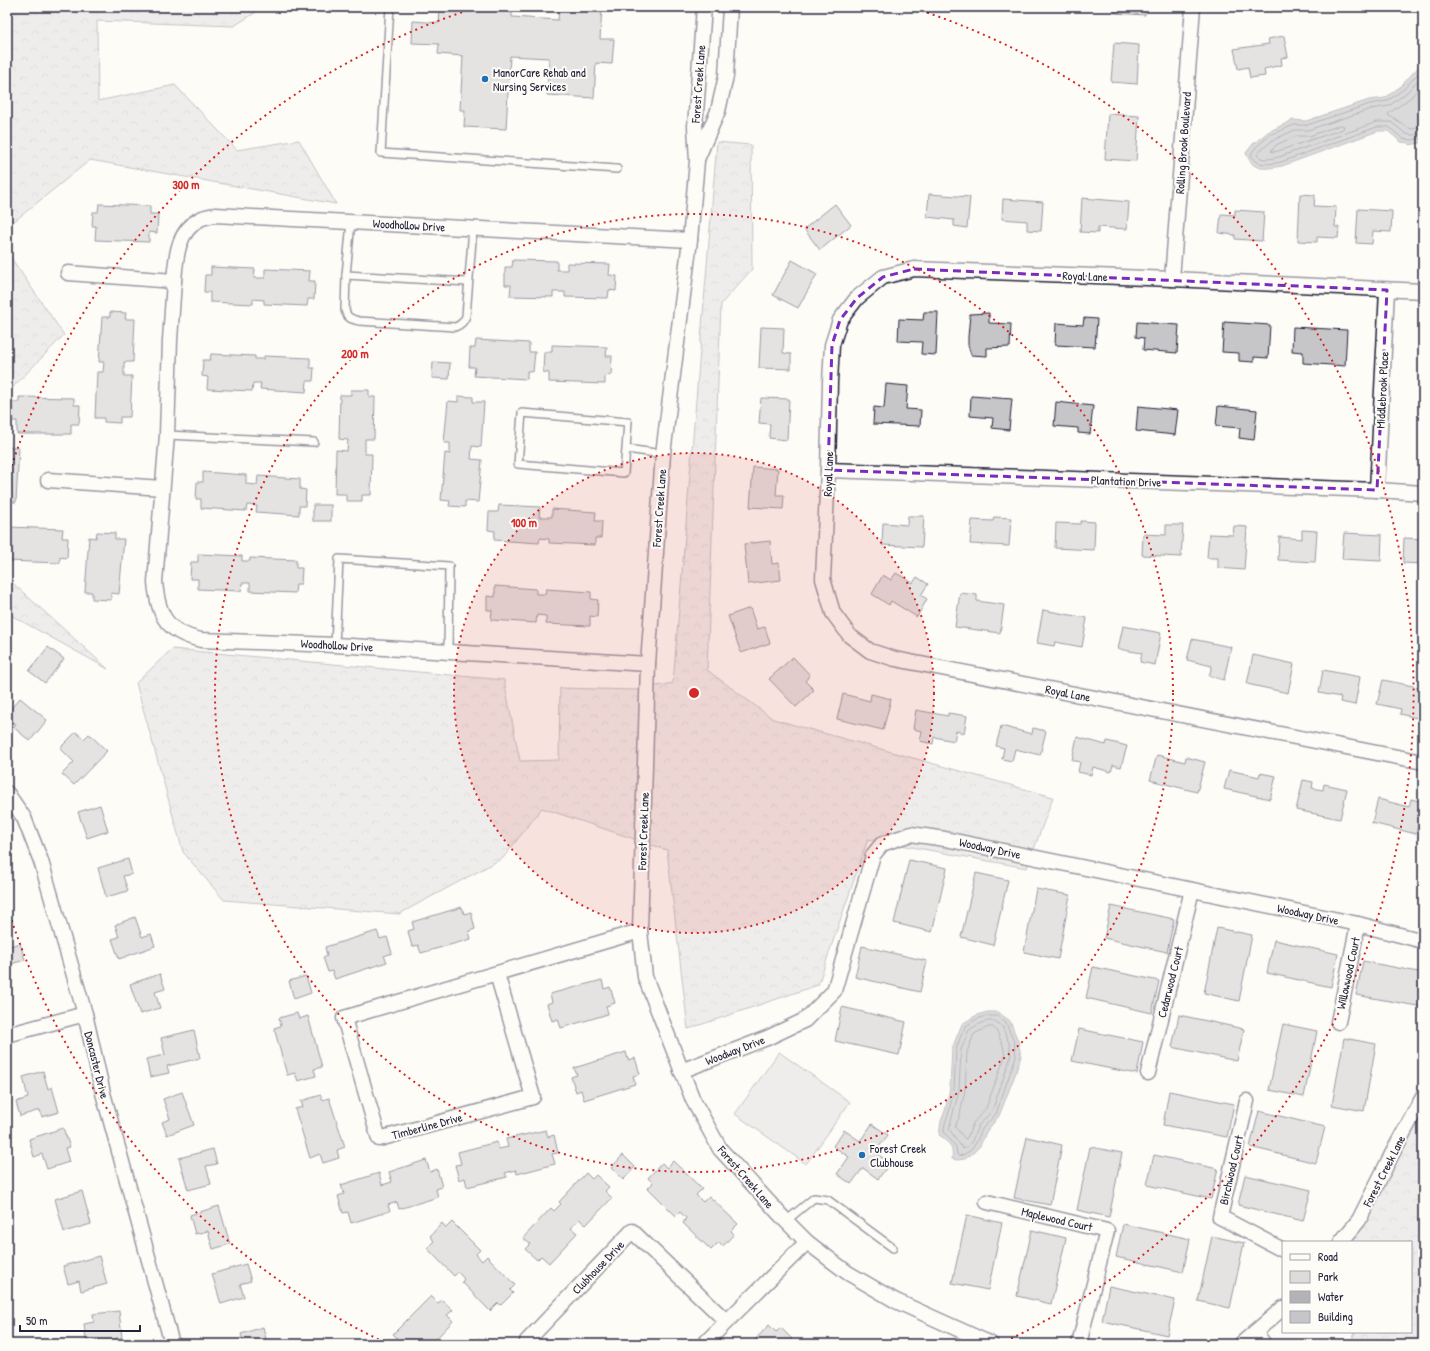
<svg xmlns="http://www.w3.org/2000/svg" width="1430" height="1351" font-family="'Patrick Hand',sans-serif">
<style>
.forest{fill:url(#forest-crowns);stroke:#807f8b}
.green{fill:#dddcdb;stroke:#807f8b}
.water{fill:#b2b2b7;stroke:#787885}
.lines{fill:none;stroke-linecap:round;stroke-linejoin:round}
.shore{stroke:#5c5c6d;stroke-width:1}
.building{fill:#c6c6c8;stroke:#22223b}
.lane-casing{stroke:#22223b;stroke-width:10}
.street-casing{stroke:#22223b;stroke-width:17}
.lane{stroke:#fdfcf7;stroke-width:7}
.street{stroke:#fdfcf7;stroke-width:14}
.marked{fill:none;stroke:#7b2cbf;stroke-width:3;stroke-dasharray:8 5;stroke-linejoin:round}
.ring{fill:none;stroke:#d62828;stroke-width:2;stroke-dasharray:2 4}
.poi-dot{fill:#1f6fb2;stroke:#fdfcf7;stroke-width:1.5}
.labels{text-anchor:middle;dominant-baseline:central;stroke-width:4;stroke-linejoin:round;paint-order:stroke}
.poi-label{font-size:12px;fill:#22223b;stroke:#fdfcf7;text-anchor:start}
.street-label{font-size:12px;fill:#22223b;stroke:#fdfcf7}
.centre{fill:#d62828;stroke:#fdfcf7;stroke-width:2}
.ring-label{font-size:12px;text-anchor:middle;font-weight:bold;fill:#d62828;stroke:#fdfcf7;stroke-width:4;stroke-linejoin:round;paint-order:stroke}
</style>
<defs>
<pattern id="forest-crowns" width="20" height="18" patternUnits="userSpaceOnUse"><rect width="20" height="18" fill="#dddcdb"/><path d="M2 6a3 3 0 1 1 6 0M12 15a3 3 0 1 1 6 0" fill="none" stroke="#bdbcbd"/></pattern>
</defs>
<rect width="100%" height="100%" fill="#fdfcf7"/>
<filter id="ink" filterUnits="userSpaceOnUse"><feTurbulence type="fractalNoise" baseFrequency=".025" numOctaves="2"/><feDisplacementMap in="SourceGraphic" scale="8" xChannelSelector="R" yChannelSelector="G"/><feConvolveMatrix kernelMatrix="1 2 1 2 8 2 1 2 1" color-interpolation-filters="sRGB"/></filter>
<g filter="url(#ink)">
<!-- forest -->
<g class="forest">
<path d="M7,7H264L234,26L97,21L98,101L175,85L237,150L299,140L336,204L90,160L7,227Z"/>
<path d="M717,142L751,145L752,269L721,304L707,670L773,719L1053,797L1027,868L868,839L818,985L688,1029L667,850L542,808L503,858L399,914L224,900L183,852L136,683L172,649L504,680L520,761L559,760L560,688L635,690L673,683Z"/>
<path d="M7,252L64,335L7,393Z"/>
<path d="M7,578L108,669L7,613Z"/>
<path d="M1423,1096V1344H1350L1355,1332H1411V1242H1337Z"/>
</g>
<!-- green -->
<path class="green" d="M779,1052L850,1102L806,1164L735,1114Z"/>
<!-- water -->
<g class="water">
<path d="M1423,62V140L1420,143L1409,145V143L1401,142L1388,131H1378L1282,166C1264,169 1253,172 1246,153L1253,144L1268,132L1293,120L1306,121L1369,100L1385,98L1401,86Z"/>
<path d="M987,1012H998L1010,1021L1018,1041L1021,1056L1015,1075L999,1116L986,1132L980,1146L973,1153L965,1159L957,1160L952,1159C954,1148 949,1141 939,1135L941,1121L945,1111L950,1088L952,1049L957,1036L962,1024L975,1016Z"/>
</g>
<g class="lines">
<!-- shore -->
<g class="shore">
<path d="M1423,68L1404,89L1387,101L1370,104L1307,125H1294L1270,135L1256,147L1251,154C1256,167 1269,164 1281,162L1377,127H1389L1403,139L1412,140L1423,138"/>
<path d="M1423,75L1406,93L1389,106L1371,109L1308,130H1295L1273,140L1260,151L1257,155C1263,162 1272,158 1279,157L1377,122H1391L1406,134L1413,135L1423,133"/>
<path d="M1423,84L1410,98L1388,114L1389,116C1397,118 1406,129 1413,129C1416,128 1419,127 1423,127"/>
<path d="M1341,125L1344,126L1343,129L1278,151L1273,152L1271,151L1276,145L1296,136H1309Z"/>
<path d="M987,1016H997L1006,1023L1014,1042L1016,1056L996,1114L982,1129L976,1143L971,1150L963,1155L958,1156L957,1154L956,1147L944,1132L945,1123L949,1112L954,1089L956,1050L960,1038L966,1026L977,1019Z"/>
<path d="M988,1021H995L1002,1026L1009,1043L1011,1056L992,1111L978,1126L972,1141L967,1147L963,1149L949,1129L959,1090L961,1050L969,1030L979,1024Z"/>
<path d="M989,1027H993L996,1030L1003,1045L1005,1056L986,1108L973,1123L967,1138L965,1139L955,1127L960,1115L965,1090L967,1052L974,1034L982,1030Z"/>
</g>
</g>
<!-- building -->
<g class="building">
<path d="M470,7H512V17L558,20L559,7H602L600,39H614L612,64L596,63L594,98L547,95L549,58L510,56L506,129L464,127L465,110H460L463,56L438,54L439,44L412,43L413,21L439,23L440,10L469,12Z"/>
<path d="M1114,7H1145V15L1114,13Z"/>
<path d="M1284,36L1288,57L1281,58L1282,65L1264,69L1265,76L1250,78L1248,67L1238,69L1234,49L1269,44L1268,39Z"/>
<path d="M1114,43L1139,45L1137,84L1111,82Z"/>
<path d="M1108,114L1139,116L1136,161L1105,159Z"/>
<path d="M929,194L970,197L967,228L954,226V220L927,217Z"/>
<path d="M1300,194L1315,195L1314,206L1336,207L1335,227H1339L1338,238L1317,237V242L1298,241Z"/>
<path d="M1082,198L1129,202L1127,229L1098,227V233L1080,232Z"/>
<path d="M1003,199L1043,202L1041,231L1027,230V221L1002,219Z"/>
<path d="M99,204L150,206V214H158L157,233L149,232V242L95,240L96,226H92L93,212H98Z"/>
<path d="M835,204L851,225L820,250L804,229Z"/>
<path d="M1358,209L1392,211L1391,232L1373,231L1372,244L1356,243Z"/>
<path d="M1235,210L1264,212L1262,241L1235,239V235L1219,233L1221,214L1235,215Z"/>
<path d="M513,260L557,261V270H567V263L610,264L609,275L617,276L616,291L609,290L608,298L565,297V292H553V297L510,296L511,285H505V267H512Z"/>
<path d="M792,260L817,274L798,308L773,295Z"/>
<path d="M211,267L255,269L254,278H265V269L310,271L309,281H315L314,299H308L307,306L264,304V300L253,299V304L210,302V292H204L205,275H211Z"/>
<path d="M110,312L126,313L125,319H135L133,362H124V376H132L130,417H120V423L104,422V418H95L97,372H103L104,362H99L102,317H110Z"/>
<path d="M924,312H938L936,355L921,354L922,342L898,341L899,319L923,320Z"/>
<path d="M989,313V323L1011,324L1010,347L987,348V356L971,355L968,345V337L970,314Z"/>
<path d="M1084,318L1097,319L1095,347L1055,345L1056,323L1083,325Z"/>
<path d="M1137,322L1179,325L1177,353L1143,350L1144,338L1136,337Z"/>
<path d="M1224,322L1270,325L1268,358L1254,357V362L1239,361V353L1222,352Z"/>
<path d="M761,327L784,328L783,353L791,354V369L759,368Z"/>
<path d="M1293,327L1347,330L1345,366L1303,363V352L1292,351Z"/>
<path d="M476,340L529,343V352H535L533,372L527,371V379L474,376L475,367H469L470,348H475Z"/>
<path d="M552,345L607,347L606,356H612L611,375L605,376V384L549,382V373L543,372L544,352H552Z"/>
<path d="M211,354L255,356V359H264V356L310,358V368H314L313,381H307L306,392L260,389L261,383H253L252,391L207,389L208,377L202,376L203,360H210Z"/>
<path d="M433,362L450,363L449,379L432,378Z"/>
<path d="M886,384L908,386L906,409L921,410L920,426L873,424L874,407L884,408Z"/>
<path d="M351,390H369V397H375L374,439H365V454H372L371,495H362V501H346V494H335L336,450L347,451L348,440L339,439L340,395H351Z"/>
<path d="M458,396L473,397V402H484L481,447L472,446L471,459L482,460L478,502L465,501V507L449,506L450,501L441,500L445,453L450,454V443H444L448,401L458,402Z"/>
<path d="M971,396L1012,399L1009,430L992,428L993,418L970,416Z"/>
<path d="M19,397L74,398V405H80L79,424H71V434H17V421H12V402H19Z"/>
<path d="M761,398L789,399L787,440L769,438L770,424L759,423Z"/>
<path d="M1056,402L1093,406L1090,434L1078,433V428L1054,426Z"/>
<path d="M1138,406L1178,410L1175,435L1136,431Z"/>
<path d="M1218,406L1257,410L1254,440L1239,438L1240,428L1216,426Z"/>
<path d="M7,441L9,442V447H19L16,502H7Z"/>
<path d="M753,467L778,469L776,495H784L783,509L750,507Z"/>
<path d="M203,472L246,475V484L257,485L258,476L300,479V489L306,490L305,506H299V515L256,512L257,506L247,505L246,511L201,508V499H196L197,482H203Z"/>
<rect x="313" y="505" width="18" height="16"/>
<path d="M499,505L540,507L539,517H552V509L596,512L595,521H602L601,538H595V545L549,543V539L540,538L539,543L494,540L495,531L488,530L489,512H498Z"/>
<path d="M908,516H924L922,547L882,545L883,523L907,525Z"/>
<path d="M994,517L1011,518L1009,546L970,544L972,520L993,521Z"/>
<path d="M1081,521L1095,522L1094,550L1055,548L1056,523L1080,524Z"/>
<path d="M1166,525H1183L1181,557L1142,555L1143,534L1166,535Z"/>
<path d="M1234,526L1247,527L1244,570L1218,568V558H1207L1209,534L1233,535Z"/>
<path d="M8,527L63,529L62,538H68L67,558L60,557V563L7,561Z"/>
<path d="M1302,530L1317,531L1315,562L1278,560L1279,537L1302,539Z"/>
<path d="M97,532L115,533V539H124L119,594L111,593V600L92,599V592H85L89,537L96,538Z"/>
<path d="M1344,533L1382,535L1381,561L1342,559Z"/>
<path d="M1404,538L1423,539V564L1403,563Z"/>
<path d="M770,541L772,564L779,563L781,580L748,584L744,544Z"/>
<path d="M198,554L242,556V561H250V558L296,560V568H302L301,584H296L295,593L250,591V583H242L241,591L198,589V579H190L191,562H198Z"/>
<path d="M896,573L913,583L917,577L928,584L921,595L927,599L917,617L891,601L889,605L872,594L883,575L891,580Z"/>
<path d="M495,586L536,589V594H545L546,589L591,592V599L598,600L597,617L590,616V626L546,624V616L537,615L536,623L491,620L492,610H487V596L495,597Z"/>
<path d="M960,593L977,595V601L1004,605L1000,633L955,627Z"/>
<path d="M750,608L757,629L765,627L770,643L741,653L728,616Z"/>
<path d="M1043,610L1087,618L1082,647L1055,642L1054,646L1037,643Z"/>
<path d="M1123,626L1161,633L1155,665L1140,662L1142,653L1118,649Z"/>
<path d="M1192,639L1231,647L1224,680L1209,676L1212,666L1187,660Z"/>
<path d="M48,647L64,659L45,683L29,671Z"/>
<path d="M1253,655L1294,664L1288,693L1247,684Z"/>
<path d="M793,657L810,675L805,681L814,690L796,707L769,679Z"/>
<path d="M1323,670L1360,677L1355,705L1340,702L1341,697L1319,693Z"/>
<path d="M1383,680L1423,688L1417,718L1400,714L1401,709L1377,704Z"/>
<path d="M843,694L870,701L871,694L891,699L883,730L837,719Z"/>
<path d="M20,698L47,720L30,741L13,727L16,724L7,716V713Z"/>
<path d="M916,710L948,716V713L967,716L964,733L956,731L954,741L934,737L933,744L920,741L922,731L913,729Z"/>
<path d="M1001,726L1032,734L1033,728L1046,731L1040,755L1015,749L1012,761L1002,759L1004,748L996,746Z"/>
<path d="M76,732L84,739L89,734L107,751L74,785L62,774L74,762L60,748Z"/>
<path d="M1077,737L1106,745L1107,741L1127,746L1121,767L1113,765L1111,772L1093,767L1091,775L1078,772L1080,762L1072,760Z"/>
<path d="M1157,755L1185,762L1186,757L1205,762L1197,792L1150,780Z"/>
<path d="M1229,770L1259,777L1260,773L1276,776L1270,799L1224,789Z"/>
<path d="M1303,780L1313,782L1312,788L1323,790L1324,784L1347,789L1340,819L1296,810Z"/>
<path d="M1378,799L1409,807L1411,799L1423,802L1416,834L1372,823Z"/>
<path d="M100,805L108,831L87,838L78,812Z"/>
<path d="M128,859L132,874L123,876L128,891L106,897L98,868Z"/>
<path d="M909,860L947,868L932,932L894,923Z"/>
<path d="M976,873L1008,880L993,945L961,937Z"/>
<path d="M1036,889L1070,895L1058,959L1024,952Z"/>
<path d="M1111,906L1174,919L1167,952L1104,938Z"/>
<path d="M462,907L464,914L471,912L475,929L469,931L471,939L421,953L418,945L412,947L408,931L414,929L412,922Z"/>
<path d="M135,917L142,937L151,934L155,946L119,959L112,939L119,937L115,925Z"/>
<path d="M1217,928L1252,935L1239,1001L1204,993Z"/>
<path d="M377,931L380,939L387,937L392,953L384,956L387,962L335,979L332,971L328,972L323,957L327,956L325,947Z"/>
<path d="M1274,940L1338,954L1331,987L1267,973Z"/>
<path d="M20,943L25,960L7,965V947Z"/>
<path d="M862,946L927,961L920,992L855,977Z"/>
<path d="M1363,961L1423,973V1007L1356,995Z"/>
<path d="M1093,967L1159,981L1152,1013L1086,998Z"/>
<path d="M160,974L165,989L155,992L160,1008L140,1014L130,984Z"/>
<path d="M306,976L311,993L294,999L289,981Z"/>
<path d="M602,980L604,989L610,987L615,1003L606,1006L608,1014L561,1028L558,1019L552,1021L547,1004L552,1002L550,994Z"/>
<path d="M842,1007L906,1022L899,1055L835,1041Z"/>
<path d="M297,1013L299,1019L308,1016L322,1067L314,1069L316,1076L298,1081L295,1073L287,1075L274,1028L281,1026L279,1018Z"/>
<path d="M1179,1015L1244,1029L1237,1061L1172,1047Z"/>
<path d="M1283,1024L1317,1031L1304,1097L1269,1090Z"/>
<path d="M1079,1029L1143,1042L1137,1074L1072,1061Z"/>
<path d="M194,1030L200,1058L167,1066L169,1073L150,1077L146,1059L165,1055L161,1038Z"/>
<path d="M1344,1038L1376,1044L1364,1111L1332,1105Z"/>
<path d="M626,1052L628,1060L635,1058L640,1074L633,1076L635,1084L584,1100L581,1090L576,1092L571,1077L577,1075L574,1068Z"/>
<path d="M43,1071L48,1089L52,1087L59,1112L42,1117L40,1110L20,1116L16,1102L28,1098L23,1077Z"/>
<path d="M1169,1091L1234,1104L1227,1137L1163,1125Z"/>
<path d="M182,1092L194,1125L167,1135L162,1122L170,1119L163,1099Z"/>
<path d="M321,1095L322,1100L329,1098L345,1147L337,1150L339,1158L323,1163L320,1154L310,1158L295,1109L303,1107L301,1101Z"/>
<path d="M1259,1111L1325,1127L1316,1163L1250,1147Z"/>
<path d="M872,1124L888,1135L875,1152L890,1163L878,1179L863,1168L851,1184L837,1174L849,1157L833,1146L844,1130L860,1141Z"/>
<path d="M63,1128L70,1147L65,1148L69,1162L47,1169L42,1154L34,1157L29,1139Z"/>
<path d="M546,1130L548,1137L554,1135L558,1153L552,1154L555,1164L517,1174L516,1170L505,1173L507,1177L467,1187L465,1178L459,1180L455,1165L461,1164L458,1152L497,1142L499,1149L508,1147L506,1139Z"/>
<path d="M1027,1137L1062,1145L1050,1205L1014,1198Z"/>
<path d="M1090,1147L1122,1153L1109,1217L1077,1210Z"/>
<path d="M213,1149L217,1164L206,1166L211,1184L188,1190L179,1158Z"/>
<path d="M623,1155L635,1167L623,1180L611,1168Z"/>
<path d="M1154,1155L1218,1169L1211,1199L1147,1185Z"/>
<path d="M426,1160L430,1172L437,1169L442,1187L436,1189L438,1197L399,1209L397,1202L388,1205L390,1211L351,1223L348,1212L343,1213L338,1196L344,1194L341,1185L379,1173L382,1185L392,1182L389,1172Z"/>
<path d="M673,1161L702,1189L696,1195L703,1202L709,1196L738,1224L731,1231L734,1234L723,1246L719,1242L711,1250L683,1223L686,1218L680,1212L676,1216L648,1188L653,1183L648,1178L662,1163L667,1168Z"/>
<path d="M586,1173L592,1179L596,1175L609,1187L605,1191L612,1198L586,1225L579,1219L571,1228L577,1233L549,1263L541,1256L537,1260L525,1249L530,1244L523,1238L551,1208L554,1211L561,1204L559,1202Z"/>
<path d="M1245,1175L1311,1190L1303,1221L1238,1205Z"/>
<path d="M82,1191L91,1224L64,1232L55,1199Z"/>
<path d="M219,1206L230,1244L213,1249L208,1231L195,1234L190,1215Z"/>
<path d="M967,1215L1002,1223L988,1290L952,1283Z"/>
<path d="M452,1222L480,1250L476,1254L482,1261L487,1256L515,1285L510,1290L513,1293L501,1305L498,1303L490,1311L462,1282L464,1279L458,1272L454,1276L427,1248L434,1241L430,1236L442,1223L446,1228Z"/>
<path d="M1123,1224L1190,1239L1183,1272L1116,1257Z"/>
<path d="M1032,1230L1066,1238L1051,1304L1017,1296Z"/>
<path d="M1212,1236L1244,1243L1230,1308L1198,1301Z"/>
<path d="M99,1256L107,1284L81,1291L79,1281L68,1284L63,1266Z"/>
<path d="M246,1264L251,1281L240,1284L244,1297L221,1304L212,1274Z"/>
<path d="M1109,1286L1175,1300L1167,1335L1102,1321Z"/>
<path d="M431,1296L438,1303L442,1300L453,1310L447,1315L453,1321L431,1344H397L400,1341L393,1334Z"/>
<path d="M119,1311L122,1338H116L117,1344H95L94,1339L86,1340L84,1324L94,1322L93,1314Z"/>
<path d="M769,1325L776,1332L781,1328L792,1339L788,1343L789,1344H751Z"/>
<path d="M263,1327L267,1344H244L241,1334Z"/>
<path d="M479,1338L486,1344H473Z"/>
</g>
<g class="lines">
<!-- lane casing -->
<g class="lane-casing">
<g id="lane">
<path d="M390,7L381,153L617,169"/>
<path d="M351,222L346,275L345,310C347,318 351,319 359,321L455,327C461,325 464,322 466,316L473,228"/>
<path d="M346,275L468,282"/>
<path d="M167,435L314,442"/>
<path d="M626,449L624,473L518,464L522,413L628,422L626,449L663,454"/>
<path d="M335,645L339,559L449,566L448,651"/>
<path d="M786,1221L814,1198L828,1200L893,1248"/>
</g>
</g>
<!-- street casing -->
<g class="street-casing">
<g id="street">
<path d="M704,7L695,126L697,161L690,240L663,454L648,664L640,931L645,977L693,1100L720,1149L786,1221L807,1242L828,1258L848,1273L896,1301L991,1344"/>
<path d="M698,157L718,111L726,76L730,7"/>
<path d="M68,273L174,281C176,257 177,232 200,219C204,217 210,216 215,215L690,240"/>
<path d="M1172,279L1193,7"/>
<path d="M174,281L170,340L167,435L155,582C158,615 166,632 201,640L335,645L648,664"/>
<path d="M1423,291L1172,279L914,269L883,277L857,298L840,320L832,345L830,382L828,470L823,579L833,613L850,636L870,651L895,659L1423,762"/>
<path d="M828,470L1377,490L1423,493"/>
<path d="M48,480L162,488"/>
<path d="M1377,490L1387,290"/>
<path d="M7,793L24,818L41,861L85,1014L103,1093L172,1344"/>
<path d="M497,974L533,1097L379,1139L344,1018L640,931"/>
<path d="M1338,1022L1358,924"/>
<path d="M7,1035L85,1014"/>
<path d="M681,1071L767,1038L805,1020L834,991L873,855L882,844L911,834L945,839L1358,924L1423,941"/>
<path d="M1148,1073L1192,890"/>
<path d="M1247,1101L1220,1217L1283,1250"/>
<path d="M987,1202L1107,1231L1079,1344"/>
<path d="M1341,1242L1359,1220L1393,1152L1423,1097"/>
<path d="M1255,1332L1264,1344"/>
<path d="M531,1344L527,1341L632,1231L726,1321"/>
<path d="M704,1344L807,1242"/>
<path d="M1241,1344L1283,1308"/>
</g>
</g>
<!-- lane -->
<use href="#lane" class="lane"/>
<!-- street -->
<use href="#street" class="street"/>
</g>
</g>
<!-- marked area -->
<path d="M0 0H1430V1351H0ZM914,269L1387,290L1377,490L828,470L832,345L840,320L857,298L883,277Z" fill="#fdfcf7" fill-opacity=".55" fill-rule="evenodd"/>
<path class="marked" d="M914,269L1387,290L1377,490L828,470L832,345L840,320L857,298L883,277Z"/>
<!-- distance rings -->
<circle cx="694" cy="693" r="240" fill="#d62828" fill-opacity=".12"/>
<g class="ring">
<circle cx="694" cy="693" r="240"/>
<circle cx="694" cy="693" r="479"/>
<path d="M384 1342A719 719 0 0 1 8 909M8 477A719 719 0 0 1 478 7M910 7A719 719 0 0 1 1004 1342"/>
</g>
<!-- markers -->
<g class="poi-dot">
<circle cx="485" cy="79" r="4"/>
<circle cx="862" cy="1155" r="4"/>
</g>
<g class="labels">
<!-- poi labels -->
<g class="poi-label">
<text x="493" y="72">ManorCare Rehab and<tspan x="493" dy="14">Nursing Services</tspan></text>
<text x="870" y="1148">Forest Creek<tspan x="870" dy="14">Clubhouse</tspan></text>
</g>
<!-- street labels -->
<g class="street-label">
<text transform="translate(698 84) rotate(-86)">Forest Creek Lane</text>
<text transform="translate(1183 143) rotate(-86)">Rolling Brook Boulevard</text>
<text transform="translate(409 225) rotate(3)">Woodhollow Drive</text>
<text transform="translate(1085 276) rotate(2)">Royal Lane</text>
<text transform="translate(1382 390) rotate(-87)">Middlebrook Place</text>
<text transform="translate(828 474) rotate(-88)">Royal Lane</text>
<text transform="translate(1126 481) rotate(2)">Plantation Drive</text>
<text transform="translate(659 508) rotate(-86)">Forest Creek Lane</text>
<text transform="translate(337 645) rotate(3)">Woodhollow Drive</text>
<text transform="translate(1068 693) rotate(11)">Royal Lane</text>
<text transform="translate(643 831) rotate(-88)">Forest Creek Lane</text>
<text transform="translate(990 848) rotate(12)">Woodway Drive</text>
<text transform="translate(1308 914) rotate(12)">Woodway Drive</text>
<text transform="translate(1348 973) rotate(-78)">Willowwood Court</text>
<text transform="translate(1170 982) rotate(-76)">Cedarwood Court</text>
<text transform="translate(735 1050) rotate(-21)">Woodway Drive</text>
<text transform="translate(97 1065) rotate(76)">Doncaster Drive</text>
<text transform="translate(427 1126) rotate(-15)">Timberline Drive</text>
<text transform="translate(1231 1170) rotate(-77)">Birchwood Court</text>
<text transform="translate(1384 1171) rotate(-63)">Forest Creek Lane</text>
<text transform="translate(746 1177) rotate(49)">Forest Creek Lane</text>
<text transform="translate(1057 1219) rotate(13)">Maplewood Court</text>
<text transform="translate(598 1267) rotate(-46)">Clubhouse Drive</text>
</g>
</g>
<circle cx="694" cy="693" r="6" class="centre"/>
<g class="ring-label">
<text x="186" y="189">300 m</text>
<text x="355" y="358">200 m</text>
<text x="524" y="527">100 m</text>
</g>
<!-- margin -->
<rect width="1430" height="1351" fill="none" stroke="#fdfcf7" stroke-width="24"/>
<rect x="12" y="12" width="1406" height="1327" fill="none" stroke="#22223b" stroke-width="1.5" filter="url(#ink)"/>
<!-- legend -->
<rect x="1282" y="1241" width="130" height="92" fill="#fdfcf7" stroke="#a5a5ac"/>
<rect x="1290" y="1254" width="20" height="6" fill="#fdfcf7" stroke="#a5a5ac"/>
<text x="1318" y="1261" font-size="12" fill="#22223b">Road</text>
<rect x="1290" y="1271" width="20" height="12" fill="#dddcdb" stroke="#a5a5ac"/>
<text x="1318" y="1281" font-size="12" fill="#22223b">Park</text>
<rect x="1290" y="1291" width="20" height="12" fill="#b2b2b7" stroke="#a5a5ac"/>
<text x="1318" y="1301" font-size="12" fill="#22223b">Water</text>
<rect x="1290" y="1311" width="20" height="12" fill="#c6c6c8" stroke="#a5a5ac"/>
<text x="1318" y="1321" font-size="12" fill="#22223b">Building</text>
<!-- scale -->
<path d="M20 1325v6h120v-6" fill="none" stroke="#22223b" stroke-width="2"/>
<text x="26" y="1325" font-size="12" fill="#22223b" stroke="#fdfcf7" stroke-width="3" paint-order="stroke">50 m</text>
</svg>
